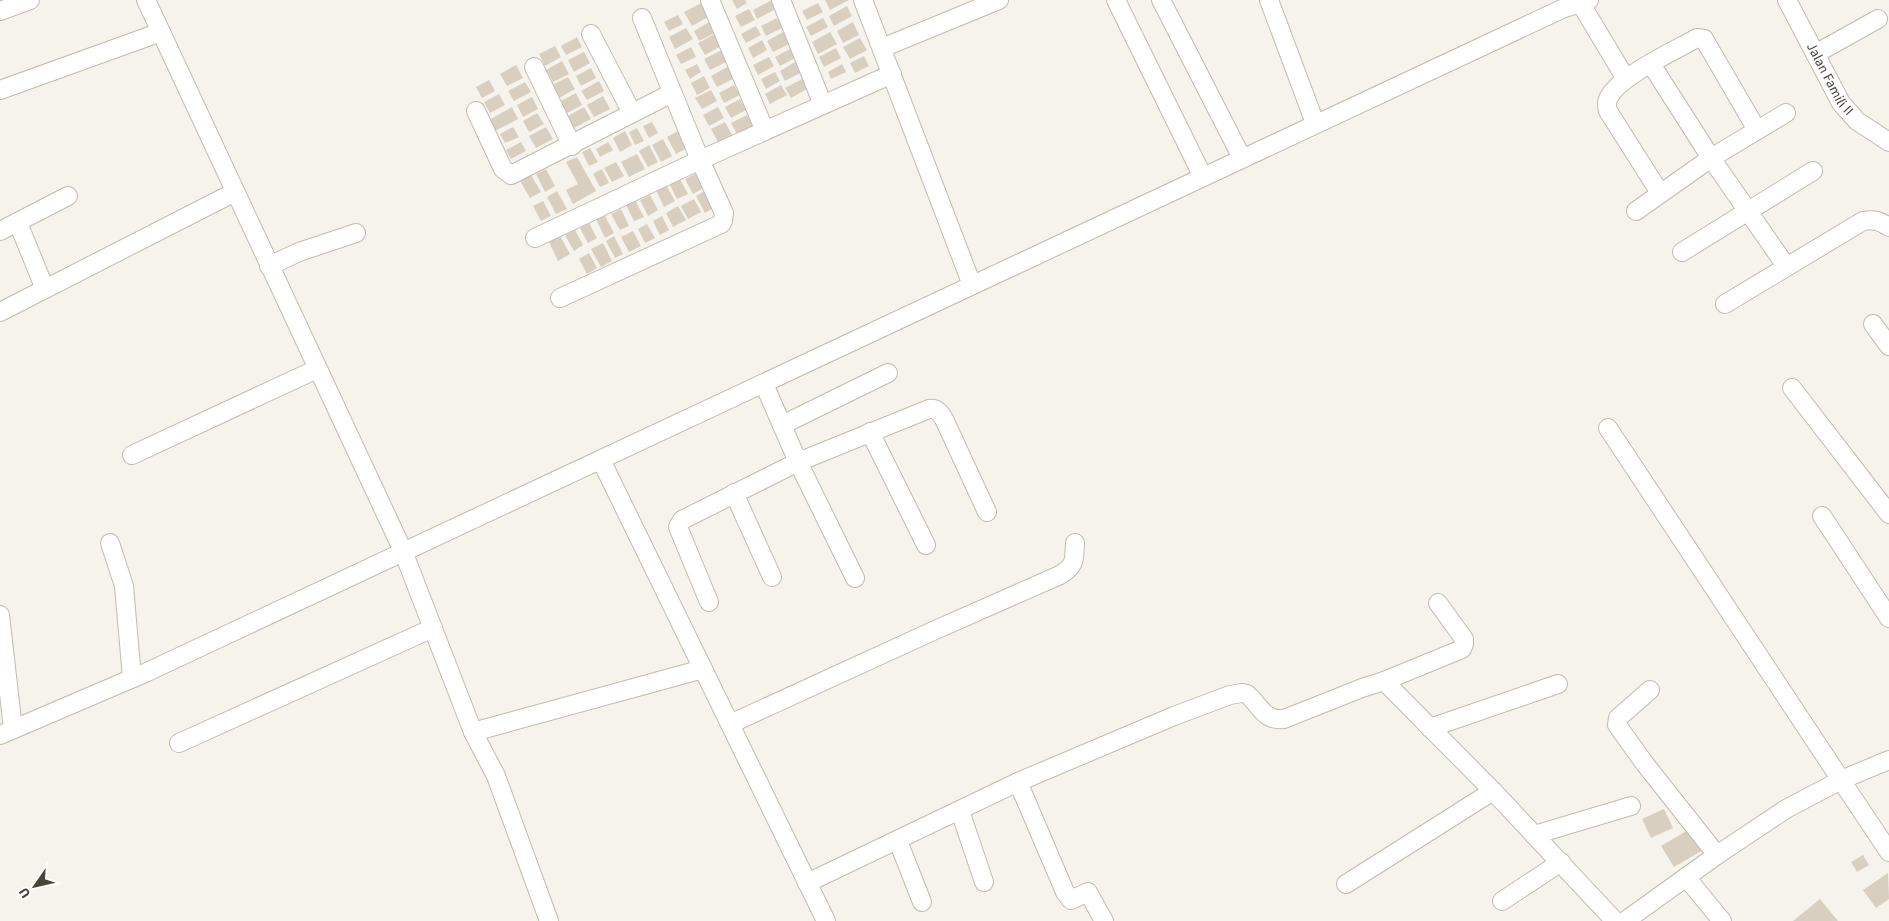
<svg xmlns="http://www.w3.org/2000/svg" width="1889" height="921" font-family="'Source Sans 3',sans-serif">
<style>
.building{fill:#d8cfc1}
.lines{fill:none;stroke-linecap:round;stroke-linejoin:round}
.minor-casing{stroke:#c2bbae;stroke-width:20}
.minor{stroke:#fff;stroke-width:18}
.labels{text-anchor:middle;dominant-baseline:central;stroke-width:4;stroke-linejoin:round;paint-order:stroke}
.street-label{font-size:14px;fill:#4b4439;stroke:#fff}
</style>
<rect width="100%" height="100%" fill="#f6f3ec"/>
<!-- building -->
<g class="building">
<path d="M732,0H745L747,3L737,9Z"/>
<path d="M772,0L776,9L757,19L753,10Z"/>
<path d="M825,0H849L830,10Z"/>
<path d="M703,2L710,16L692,26L684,12Z"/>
<path d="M818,3L823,12L807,20L802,11Z"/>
<path d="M847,6L852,16L834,26L829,16Z"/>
<path d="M749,9L755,20L741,27L735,16Z"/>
<path d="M678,15L683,24L669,31L664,22Z"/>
<path d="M777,18L782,28L766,36L761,26Z"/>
<path d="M823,18L828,27L811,36L806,27Z"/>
<path d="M709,22L715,33L699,41L694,31Z"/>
<path d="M853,22L859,35L843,43L837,31Z"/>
<path d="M756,26L761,35L746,43L741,34Z"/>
<path d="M686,28L693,39L675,49L669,37Z"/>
<path d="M783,32L789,44L773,52L767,41Z"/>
<path d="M830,32L837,44L818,54L812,42Z"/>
<path d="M715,34L721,46L705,55L698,43Z"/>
<path d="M577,37L582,47L566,55L561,46Z"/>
<path d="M860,38L867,50L850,59L843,47Z"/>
<path d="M762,40L767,50L753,58L748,48Z"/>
<path d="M555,46L561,57L545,66L539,54Z"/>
<path d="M691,47L696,57L681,64L676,55Z"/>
<path d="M836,48L841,58L824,67L819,57Z"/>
<path d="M790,49L795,58L780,66L775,57Z"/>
<path d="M722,50L728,61L710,70L704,59Z"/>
<path d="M584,52L590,63L574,72L568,60Z"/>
<path d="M864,56L869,66L855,73L850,63Z"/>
<path d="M769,57L774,66L758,75L753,65Z"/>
<path d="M562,61L569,74L553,82L546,70Z"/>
<path d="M795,62L800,73L785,81L780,71Z"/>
<path d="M697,64L701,72L690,79L685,70Z"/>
<path d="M842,64L846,72L831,79L828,72Z"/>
<path d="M516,65L523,78L507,86L500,74Z"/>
<path d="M729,66L735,78L717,87L711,76Z"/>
<path d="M591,68L596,78L581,86L576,76Z"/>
<path d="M775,72L780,81L766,89L761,79Z"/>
<path d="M704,76L710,88L697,95L691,83Z"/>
<path d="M568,77L575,89L559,98L552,85Z"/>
<path d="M802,79L807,89L791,98L785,88Z"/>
<path d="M489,80L495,91L482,98L476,87Z"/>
<path d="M599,81L604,91L587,100L581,91Z"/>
<path d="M525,82L531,92L514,101L508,91Z"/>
<path d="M734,85L740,95L724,103L719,93Z"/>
<path d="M781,85L787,95L770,104L765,94Z"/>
<path d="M711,90L717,101L702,109L695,98Z"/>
<path d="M576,93L582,105L565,114L559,102Z"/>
<path d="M499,94L505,105L490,113L484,102Z"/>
<path d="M603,96L610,109L594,117L587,105Z"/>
<path d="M532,97L538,109L523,117L517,105Z"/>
<path d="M740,99L746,110L731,118L725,107Z"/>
<path d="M512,107L518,119L495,131L489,120Z"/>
<path d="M584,107L591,119L572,129L566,117Z"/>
<path d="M718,107L724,118L709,126L703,115Z"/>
<path d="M537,113L544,124L529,132L523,121Z"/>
<path d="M747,115L753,126L737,134L731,123Z"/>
<path d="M652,122L658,133L649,138L643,126Z"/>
<path d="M725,122L732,135L718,142L711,129Z"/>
<path d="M513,127L519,137L505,143L500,134Z"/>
<path d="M546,127L553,139L536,148L529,136Z"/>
<path d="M637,128L644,141L635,145L629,132Z"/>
<path d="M625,131L632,145L620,152L613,138Z"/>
<path d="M678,131L687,148L676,154L667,137Z"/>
<path d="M663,139L672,156L661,162L652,145Z"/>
<path d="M521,142L526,151L511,159L506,150Z"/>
<path d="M608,142L613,150L600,157L596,149Z"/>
<path d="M649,145L658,162L648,167L639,151Z"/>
<path d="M590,148L598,162L589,166L582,152Z"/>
<path d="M637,154L645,169L629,177L621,162Z"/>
<path d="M577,157L596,191L573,204L566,190L578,184L566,162Z"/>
<path d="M616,162L624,176L612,182L604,168Z"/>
<path d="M546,169L555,186L545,192L536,174Z"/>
<path d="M602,169L609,183L600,187L593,174Z"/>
<path d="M697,173L705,187L693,194L685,179Z"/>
<path d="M531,175L541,192L530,198L520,181Z"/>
<path d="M679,177L688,194L677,199L669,183Z"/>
<path d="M666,185L675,201L664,207L656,190Z"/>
<path d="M557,191L567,209L556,214L547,197Z"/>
<path d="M705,191L713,208L705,213L696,196Z"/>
<path d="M650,195L658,210L648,216L640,200Z"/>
<path d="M694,199L701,212L688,219L681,206Z"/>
<path d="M635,200L644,217L634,221L626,205Z"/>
<path d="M543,201L551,216L541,221L533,206Z"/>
<path d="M678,206L686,220L673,227L666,213Z"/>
<path d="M621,209L629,226L620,230L611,214Z"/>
<path d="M604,214L614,233L605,238L596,219Z"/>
<path d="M662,216L669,230L660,235L653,221Z"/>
<path d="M589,223L597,238L588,243L580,228Z"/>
<path d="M647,224L655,238L645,243L638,229Z"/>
<path d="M575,230L583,245L574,251L565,235Z"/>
<path d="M633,231L641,246L629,252L621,237Z"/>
<path d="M560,236L570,254L558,261L549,242Z"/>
<path d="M614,236L623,254L615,258L606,241Z"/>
<path d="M603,243L612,261L601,267L591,249Z"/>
<path d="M589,253L597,268L587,274L579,259Z"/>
<path d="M1664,809L1673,828L1651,838L1642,819Z"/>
<path d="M1690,829L1703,850L1674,867L1661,846Z"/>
<path d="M1863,855L1869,865L1857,872L1851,862Z"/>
<path d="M1888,873L1889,899L1876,908L1863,890Z"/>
<path d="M1820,899L1838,921H1793Z"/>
</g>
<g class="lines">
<!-- minor casing -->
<g class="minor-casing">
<g id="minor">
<path d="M146,0L403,551L473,732L496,776L549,921"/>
<path d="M710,0L765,131"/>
<path d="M781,0L823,105"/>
<path d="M863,0L972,285"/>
<path d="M1116,0L1203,177"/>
<path d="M1161,0L1242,158"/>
<path d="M1269,0L1315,123"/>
<path id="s1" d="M1787,0L1841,103L1857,121L1889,142"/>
<path d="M1581,4L1626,79"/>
<path d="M0,11L30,0"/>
<path d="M591,34L632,113"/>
<path d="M882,48L999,0"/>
<path d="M1815,54L1878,19"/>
<path d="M1651,64L1711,158L1786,266"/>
<path d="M534,67L572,146"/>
<path d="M0,90L161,32"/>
<path d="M476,111L503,169L511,175L672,93"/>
<path d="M1660,193L1608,111C1607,107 1606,103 1608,99C1617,77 1676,50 1697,38L1704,39L1757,130"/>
<path d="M1636,211L1711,158L1786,113"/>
<path d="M18,223L45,289"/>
<path d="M0,231L68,196"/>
<path d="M535,238L700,160L892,74"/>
<path d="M1682,252L1813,171"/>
<path d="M269,266L299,252L356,233"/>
<path d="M560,298L721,224L723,221L724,213L700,160L642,18"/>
<path d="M1725,304L1863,221C1874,219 1880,221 1889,227"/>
<path d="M0,312L235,192"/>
<path d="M1873,324L1889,346"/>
<path d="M764,384L798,462L855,578"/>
<path d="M1792,388L1889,514"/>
<path d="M782,425L888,373"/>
<path d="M1608,428L1841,780L1786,809L1717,855L1625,921"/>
<path d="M870,432L926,545"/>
<path d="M132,455L317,369"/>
<path d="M601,460L826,921"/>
<path d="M734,493L772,577"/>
<path d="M1822,516L1889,618"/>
<path d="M110,543L124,586L132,678"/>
<path d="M709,602L678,527L682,520L798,462L929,409C937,408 940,413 944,419L987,512"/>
<path d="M0,615L13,729"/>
<path d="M1384,681L1462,649L1464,644V639L1438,603"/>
<path d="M1650,690L1618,718L1617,725L1645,764L1717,855"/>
<path d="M730,724L933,631L1060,575C1076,565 1074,560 1075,543"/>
<path d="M1430,728L1558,684"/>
<path d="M473,732L703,669"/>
<path d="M0,735L145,673L1562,9L1589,0"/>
<path d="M179,743L433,628"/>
<path d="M1889,760L1841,780L1889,852"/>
<path d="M1018,782L1065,892L1071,900L1088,892L1104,921"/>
<path d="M960,811L984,882"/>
<path d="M1534,835L1631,806"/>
<path d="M898,841L922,902"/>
<path d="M1686,877L1722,921"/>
<path d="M807,883L1018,782L1174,716L1230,695L1242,693L1247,694C1261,706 1263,721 1284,719L1362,688L1384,681L1493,791L1615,921"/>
<path d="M1346,884L1493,791"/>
<path d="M1502,901L1561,862"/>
</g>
</g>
<!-- minor -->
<use href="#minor" class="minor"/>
</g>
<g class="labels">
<!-- street labels -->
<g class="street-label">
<text stroke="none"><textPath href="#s1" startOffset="90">Jalan Famili II</textPath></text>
</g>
</g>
<!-- north arrow -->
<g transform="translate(35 886) rotate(236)" stroke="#ffffff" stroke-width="4" paint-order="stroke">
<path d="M0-4L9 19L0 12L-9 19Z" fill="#4b4439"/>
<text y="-8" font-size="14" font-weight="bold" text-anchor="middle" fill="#4b4439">U</text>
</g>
</svg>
